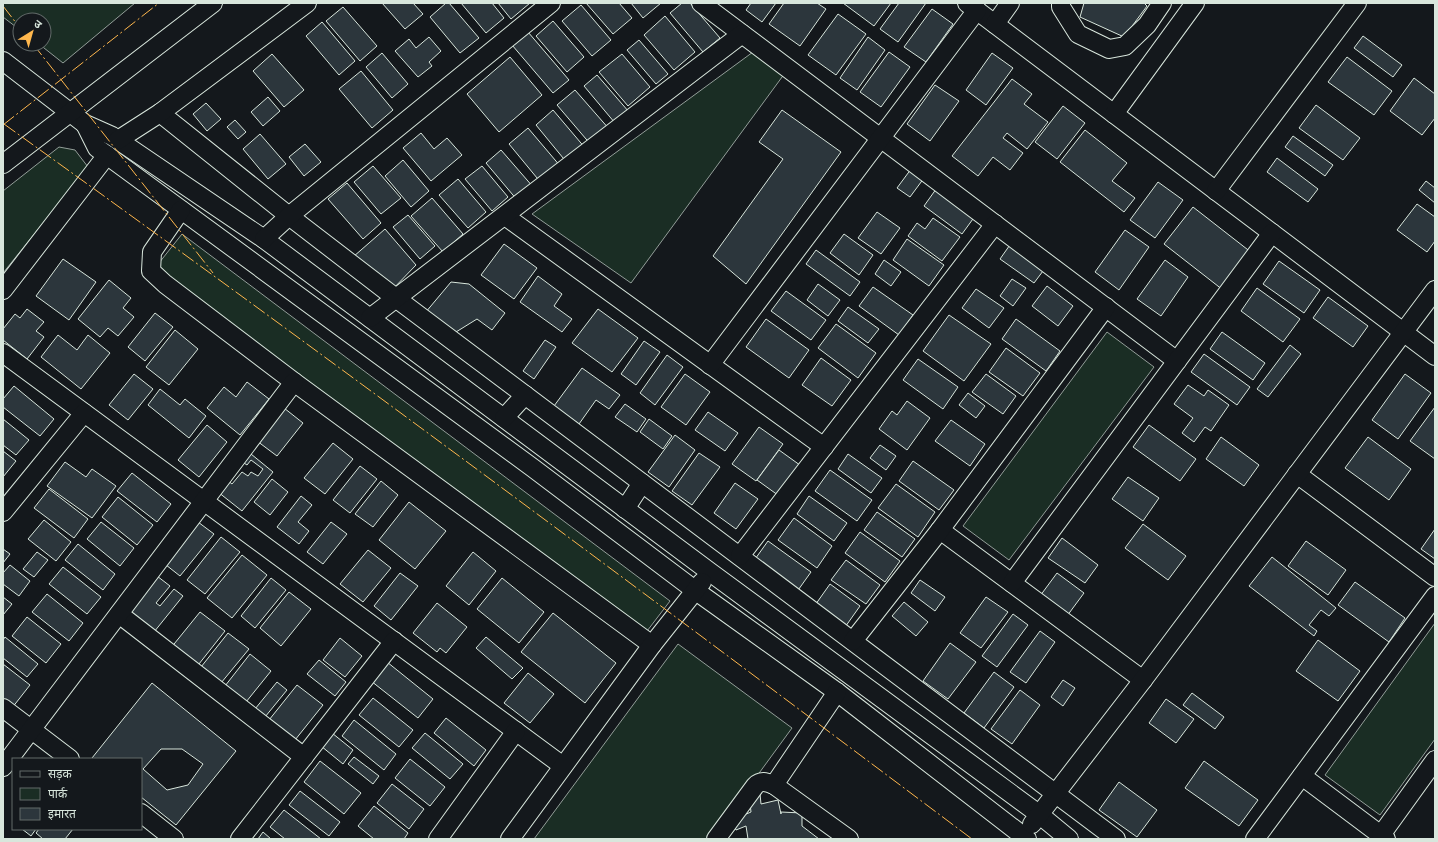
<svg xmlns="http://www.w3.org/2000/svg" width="1438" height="842" font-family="Lora,'Noto Sans Devanagari',serif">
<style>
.green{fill:#1a2d24;stroke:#939e99}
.building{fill:#2c363c;stroke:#d8e6dc;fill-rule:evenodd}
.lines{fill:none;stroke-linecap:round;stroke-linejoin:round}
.minor-casing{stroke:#d8e6dc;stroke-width:20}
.minor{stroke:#14181c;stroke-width:18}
.power{stroke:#ffb74d;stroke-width:1;stroke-dasharray:14 3 2 3;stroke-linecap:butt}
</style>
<rect width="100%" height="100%" fill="#14181c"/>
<!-- green -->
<g class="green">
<path d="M3,3H135L63,63L39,44H44V20H20V30L3,17Z"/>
<path d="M753,52L785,73L631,283L532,214Z"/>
<path d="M59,147L75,150L88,167L3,273V191Z"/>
<path d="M182,234L670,601L644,635L155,268Z"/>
<path d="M1107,332L1154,367L1009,560L963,526Z"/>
<path d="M1435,623V739L1380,815L1325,775Z"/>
<path d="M678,644L792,728L711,839H534Z"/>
</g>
<!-- building -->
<g class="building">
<path d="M382,3H413L423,14L405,29Z"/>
<path d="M446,3H449L479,38L460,53L430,17Z"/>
<path d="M461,3H492L504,18L486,33Z"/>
<path d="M498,3H530L511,19Z"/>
<path d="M586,3H619L632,18L613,34Z"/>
<path d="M631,3H661L643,18Z"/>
<path d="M682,3H690L720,38L703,52L670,13Z"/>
<path d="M751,3H776L762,22L746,10Z"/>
<path d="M784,3H817L826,9L800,46L769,24Z"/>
<path d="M843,3H891L874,26Z"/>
<path d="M899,3H926L898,42L880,29Z"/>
<path d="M1084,3H1144L1147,6L1124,37L1080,17Z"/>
<path d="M581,5L611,40L592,56L562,21Z"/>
<path d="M343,7L377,46L360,61L326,21Z"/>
<path d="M932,9L953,24L926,62L904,47Z"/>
<path d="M838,14L866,34L836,75L808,55Z"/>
<path d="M665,16L695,52L674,70L644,35Z"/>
<path d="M553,21L584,57L567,72L536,36Z"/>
<path d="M322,22L355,61L339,75L306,36Z"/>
<path d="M528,32L569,80L553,93L512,45Z"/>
<path d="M1363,36L1402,65L1393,77L1354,48Z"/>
<path d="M429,37L441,51L429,62L432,66L418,77L395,51L409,39L416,48Z"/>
<path d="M868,37L885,50L857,90L840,78Z"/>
<path d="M639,40L668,74L656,84L627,50Z"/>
<path d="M889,52L910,67L881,107L860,92Z"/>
<path d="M382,53L408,84L392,98L366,67Z"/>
<path d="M992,53L1013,68L986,105L966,90Z"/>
<path d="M272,54L304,90L284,107L253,71Z"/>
<path d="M622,54L650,87L628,106L599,72Z"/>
<path d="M510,57L542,95L499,132L467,94Z"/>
<path d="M1347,57L1392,91L1374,115L1328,82Z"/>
<path d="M361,71L393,110L372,128L339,89Z"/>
<path d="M597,75L629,112L615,123L584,86Z"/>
<path d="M1414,78L1435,94V118L1422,135L1390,111Z"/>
<path d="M1012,79L1032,94L1024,104L1048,122L1027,149L1007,133L1003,138L1023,153L1010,170L993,157L978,176L952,156Z"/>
<path d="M935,85L959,101L930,141L907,124Z"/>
<path d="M575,90L610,130L592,146L557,105Z"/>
<path d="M268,97L280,111L263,126L251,112Z"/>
<path d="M206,103L221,119L207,131L193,114Z"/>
<path d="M1316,105L1360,138L1343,160L1299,128Z"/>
<path d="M1063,106L1085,123L1057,159L1035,142Z"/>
<path d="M553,110L586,149L568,164L536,125Z"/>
<path d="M782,110L841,152L746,284L713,256L783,159L759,142Z"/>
<path d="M235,120L246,132L238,139L227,127Z"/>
<path d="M528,128L561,167L542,184L509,144Z"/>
<path d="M1085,130L1127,163L1112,181L1135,198L1124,212L1060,162Z"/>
<path d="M421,133L434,149L447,138L462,155L431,181L403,148Z"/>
<path d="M260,134L286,164L268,179L243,149Z"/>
<path d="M1293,136L1333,165L1325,176L1285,147Z"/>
<path d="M305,144L321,162L304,176L289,157Z"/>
<path d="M501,150L534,188L518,201L486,163Z"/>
<path d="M1277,158L1318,189L1308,202L1267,172Z"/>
<path d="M403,160L429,191L411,207L385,176Z"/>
<path d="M914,165L927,174L910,197L897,188Z"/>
<path d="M373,166L401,198L381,214L354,182Z"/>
<path d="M482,166L508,197L492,211L465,179Z"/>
<path d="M458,179L486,212L468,228L439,195Z"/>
<path d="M1426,181L1435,188V203L1419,190Z"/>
<path d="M1158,182L1183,200L1155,238L1130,220Z"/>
<path d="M347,183L381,223L363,239L328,199Z"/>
<path d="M939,185L978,212L962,234L924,206Z"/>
<path d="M432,198L463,234L443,252L411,216Z"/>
<path d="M1417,204L1435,217V241L1427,252L1397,230Z"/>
<path d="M1193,207L1252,253L1223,290L1164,244Z"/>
<path d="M877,212L900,228L881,254L858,238Z"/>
<path d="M408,215L435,246L420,259L393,227Z"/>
<path d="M933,218L960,237L942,261L908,236L917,223L925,229Z"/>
<path d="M385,229L416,265L391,291L353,257Z"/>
<path d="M1125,230L1149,247L1119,290L1095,272Z"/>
<path d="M844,234L873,255L859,275L830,253Z"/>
<path d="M907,239L944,265L929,286L893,260Z"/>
<path d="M1012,242L1046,267L1034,283L1000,259Z"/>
<path d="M504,244L537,268L514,299L481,275Z"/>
<path d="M816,250L860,282L850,296L806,264Z"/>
<path d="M63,259L96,282L69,320L36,296Z"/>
<path d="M884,260L901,272L891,286L875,274Z"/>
<path d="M1165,260L1188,277L1161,316L1137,299Z"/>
<path d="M1279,261L1320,290L1304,313L1263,284Z"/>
<path d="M538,276L562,294L554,306L572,319L562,332L520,302Z"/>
<path d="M1012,279L1026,288L1013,306L1000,296Z"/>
<path d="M109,280L131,298L123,308L134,317L118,336L108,328L100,337L78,319Z"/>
<path d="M451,282L469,284L505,313L492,330L477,319L456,332L425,313Z"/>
<path d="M818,284L840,300L828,316L807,300Z"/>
<path d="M1047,286L1073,306L1058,326L1032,306Z"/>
<path d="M873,287L913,315L899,335L859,306Z"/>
<path d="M1257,288L1300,319L1283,342L1241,311Z"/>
<path d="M976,289L1004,308L989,328L962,308Z"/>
<path d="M786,291L826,320L811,340L771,311Z"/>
<path d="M1328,297L1368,326L1353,347L1313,318Z"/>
<path d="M848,307L879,329L868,343L838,321Z"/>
<path d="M27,309L44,322L36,331L44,337L27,359L3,340V329L15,314L20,318Z"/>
<path d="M598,309L638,338L612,372L572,343Z"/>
<path d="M155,313L173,327L145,361L128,347Z"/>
<path d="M949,315L991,344L964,381L923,351Z"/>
<path d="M766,319L809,350L789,378L746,347Z"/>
<path d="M1016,319L1060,351L1046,371L1002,339Z"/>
<path d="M836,324L876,353L858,378L818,348Z"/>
<path d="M175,330L198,349L169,385L146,367Z"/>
<path d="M1222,332L1265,363L1253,380L1210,349Z"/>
<path d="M58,335L77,350L88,335L110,353L81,389L41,357Z"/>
<path d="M545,340L556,347L534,379L523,371Z"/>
<path d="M644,341L660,352L636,385L621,374Z"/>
<path d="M1290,345L1301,354L1268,397L1257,389Z"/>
<path d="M1006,348L1040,373L1023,396L989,372Z"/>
<path d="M1204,354L1250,387L1237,405L1191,372Z"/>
<path d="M667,355L683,367L655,405L640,393Z"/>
<path d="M821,358L851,380L832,406L802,385Z"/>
<path d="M918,359L958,387L943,409L903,380Z"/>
<path d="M582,368L620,395L609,409L596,400L579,424L554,406Z"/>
<path d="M134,374L153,389L128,420L109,405Z"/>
<path d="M685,374L710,392L686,425L661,407Z"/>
<path d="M986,374L1016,396L1003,414L972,392Z"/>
<path d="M1405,374L1431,393L1398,439L1372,420Z"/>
<path d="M247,382L269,399L240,435L207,408L224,387L236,397Z"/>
<path d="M1188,385L1204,396L1208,390L1229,405L1211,431L1205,427L1194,442L1182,433L1193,418L1174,404Z"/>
<path d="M14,386L54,419L40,436L3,407V399Z"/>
<path d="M160,389L180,405L185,399L206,416L189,438L148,405Z"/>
<path d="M968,393L985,406L976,418L959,405Z"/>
<path d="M907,401L930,418L907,450L879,429L892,411L897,415Z"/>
<path d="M625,404L646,419L637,432L615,417Z"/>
<path d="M1435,407V459L1410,441Z"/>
<path d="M284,408L303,423L277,456L257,441Z"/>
<path d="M708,412L738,433L725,451L695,430Z"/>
<path d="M3,419L29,440L16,455L3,445Z"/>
<path d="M649,419L672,436L663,449L640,432Z"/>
<path d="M951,420L985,444L970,466L935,441Z"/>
<path d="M207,425L227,442L199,477L178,460Z"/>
<path d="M1149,425L1196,459L1180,481L1133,447Z"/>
<path d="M759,427L783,444L756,481L732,464Z"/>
<path d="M675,435L695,450L669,487L648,472Z"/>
<path d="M1221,437L1259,465L1244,486L1206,459Z"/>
<path d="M1368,437L1411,469L1389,500L1345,468Z"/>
<path d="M333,443L353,459L325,494L304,478Z"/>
<path d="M880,445L896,456L886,470L870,458Z"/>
<path d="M779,450L804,468L782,498L757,480Z"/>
<path d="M3,451L16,461L3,477Z"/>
<path d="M699,453L720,467L692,505L672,491Z"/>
<path d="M251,454L273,472L242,511L218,492L227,480L232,484L242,472L248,476L251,472L258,476L263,469L251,460L247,465L244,463Z"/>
<path d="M848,454L882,478L871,493L838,469Z"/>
<path d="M913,461L954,490L939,510L899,481Z"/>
<path d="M65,462L86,477L92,469L116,486L92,518L47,486Z"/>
<path d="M360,466L377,479L350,513L333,500Z"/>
<path d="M830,470L872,500L857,521L815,491Z"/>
<path d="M132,473L171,504L157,522L117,491Z"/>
<path d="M1128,477L1159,498L1143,521L1112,499Z"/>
<path d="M272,479L288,492L270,515L254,502Z"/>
<path d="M381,481L398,495L373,527L355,514Z"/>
<path d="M735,483L758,499L736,529L714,513Z"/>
<path d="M896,484L935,512L918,537L878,508Z"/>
<path d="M49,489L88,519L74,538L34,508Z"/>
<path d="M301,496L312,505L298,522L309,531L299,544L277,527Z"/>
<path d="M809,496L847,523L834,541L797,514Z"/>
<path d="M118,497L153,525L137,545L102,517Z"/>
<path d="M409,502L446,531L415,569L379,540Z"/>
<path d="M877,512L915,539L902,557L864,530Z"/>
<path d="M794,518L832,546L817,568L778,540Z"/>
<path d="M194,519L214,534L180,576L161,561Z"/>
<path d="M44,520L71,542L56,561L28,539Z"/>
<path d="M101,522L134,548L120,566L87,539Z"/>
<path d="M331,522L347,534L323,564L307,552Z"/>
<path d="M1143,524L1186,556L1168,580L1125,548Z"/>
<path d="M1435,529V559L1421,549Z"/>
<path d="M860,532L900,561L885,582L845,553Z"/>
<path d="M221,537L240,552L205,594L187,580Z"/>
<path d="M1062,538L1098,565L1085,583L1048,558Z"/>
<path d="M768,541L811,572L796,593L753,562Z"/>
<path d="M1306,541L1346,570L1328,595L1288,566Z"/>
<path d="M78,544L115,574L103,590L65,560Z"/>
<path d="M3,549L10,554L3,563Z"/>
<path d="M368,550L391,568L363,602L340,584Z"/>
<path d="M37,552L48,560L34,577L23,569Z"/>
<path d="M473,552L496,571L469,605L446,586Z"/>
<path d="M242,555L267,575L232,618L207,598Z"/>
<path d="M1272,557L1336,608L1329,616L1321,610L1309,625L1317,631L1314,636L1249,586Z"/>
<path d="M846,560L880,585L866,604L831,580Z"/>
<path d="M10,565L30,581L19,596L3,584V573Z"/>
<path d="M63,567L101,597L87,614L49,584Z"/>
<path d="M400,573L418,586L391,620L374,606Z"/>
<path d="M1057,573L1084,593L1067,616L1040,596Z"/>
<path d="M157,576L170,586L156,603L160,606L174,589L183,596L154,632L129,612Z"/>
<path d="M271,578L286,590L255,628L241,616Z"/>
<path d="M502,578L544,612L519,643L477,609Z"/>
<path d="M920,580L945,597L935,611L911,593Z"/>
<path d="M1355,582L1405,618L1389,642L1338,605Z"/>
<path d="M830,584L860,606L843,630L813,608Z"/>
<path d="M289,592L311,609L281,646L260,628Z"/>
<path d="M47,594L83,623L69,641L32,612Z"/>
<path d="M3,597L12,604L3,615Z"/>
<path d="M986,597L1008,612L981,648L960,633Z"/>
<path d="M904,602L928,622L916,636L892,616Z"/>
<path d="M437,603L467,627L446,653L440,648L437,652L413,633Z"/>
<path d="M200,612L225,631L195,669L170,649Z"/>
<path d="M553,613L616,663L585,703L521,652Z"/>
<path d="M1013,614L1028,625L997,667L982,656Z"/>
<path d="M27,617L61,644L46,663L12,636Z"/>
<path d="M1040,631L1055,642L1026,683L1010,672Z"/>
<path d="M228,633L249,649L221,683L201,667Z"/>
<path d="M5,637L38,664L27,677L3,658V640Z"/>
<path d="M486,637L523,668L512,679L476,648Z"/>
<path d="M340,638L362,656L345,677L323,660Z"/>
<path d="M1318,640L1360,671L1338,701L1296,671Z"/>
<path d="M950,643L976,662L948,699L923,681Z"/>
<path d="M250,654L271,671L246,702L225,686Z"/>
<path d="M319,660L346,682L335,696L307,674Z"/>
<path d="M387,662L433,699L418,718L371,681Z"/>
<path d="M3,664L30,685L12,708L3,700Z"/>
<path d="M994,672L1014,687L984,728L964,713Z"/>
<path d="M528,673L554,694L530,723L504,703Z"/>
<path d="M1063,680L1075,688L1063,706L1051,697Z"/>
<path d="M277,682L287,690L265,717L255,709Z"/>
<path d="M152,683L236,751L176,825L141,797V759H94L92,758ZM161,749H182L203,764L188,785L167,790L143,769Z"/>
<path d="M297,685L323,705L295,740L269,720Z"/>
<path d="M1020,690L1040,705L1012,744L991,729Z"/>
<path d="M1192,693L1224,717L1215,729L1183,705Z"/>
<path d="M373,698L413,730L399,747L359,715Z"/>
<path d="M1166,699L1194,719L1176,743L1149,723Z"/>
<path d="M446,718L486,750L474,766L434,733Z"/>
<path d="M354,720L396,754L384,770L342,736Z"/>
<path d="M332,733L353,750L343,764L321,746Z"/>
<path d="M425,733L463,764L450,779L412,748Z"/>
<path d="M354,757L379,776L373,784L348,764Z"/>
<path d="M410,759L445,787L430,806L395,778Z"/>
<path d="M320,761L361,793L344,814L304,782Z"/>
<path d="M1204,761L1258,800L1239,826L1185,788Z"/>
<path d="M1119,782L1157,810L1137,837L1099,810Z"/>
<path d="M392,784L424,809L409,829L377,803Z"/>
<path d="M300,791L340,822L329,836L289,805Z"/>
<path d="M760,794L761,804L778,800L781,814V812L802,813V826L819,839H748L746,826L736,830L732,820L751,812L749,796Z"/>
<path d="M374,806L408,833L404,839H374L358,826Z"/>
<path d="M284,810L321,839H285L270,827Z"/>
<path d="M22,829H36L31,836Z"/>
<path d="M39,829H73L65,839H43L36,833Z"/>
<path d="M263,832L271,839H258Z"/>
</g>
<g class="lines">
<!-- minor casing -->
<g class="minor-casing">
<g id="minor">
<path d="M701,3L1177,361"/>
<path d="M967,3L1435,356"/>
<path d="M1061,3V7L1078,34L1109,49L1125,46L1147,25L1162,3"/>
<path d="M995,24L1010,3"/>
<path d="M3,61L85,124L112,136L264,239L710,572L1040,815L1069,839"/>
<path d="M160,113L289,216L397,299L1116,839"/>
<path d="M1114,114L1195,3"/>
<path d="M85,124L97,148L533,468L696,591L837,692L1027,839"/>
<path d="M118,140L160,113L307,3"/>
<path d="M3,164L213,3"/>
<path d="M1216,191L1357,3"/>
<path d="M181,210L152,252L151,271L165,284L294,382L652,645"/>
<path d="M505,216L824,447"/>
<path d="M264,239L289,216L551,3"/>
<path d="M3,290L107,155"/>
<path d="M370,318L742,34"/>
<path d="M3,353L563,766"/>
<path d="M710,365L977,10"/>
<path d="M504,418L525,395"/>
<path d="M1297,474L1435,577"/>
<path d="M625,509L642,483"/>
<path d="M3,512L84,413"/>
<path d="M940,530L1143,680"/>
<path d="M740,556L995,224"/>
<path d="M1012,583L1272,233"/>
<path d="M119,614L304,757"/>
<path d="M853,641L940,530L1106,307"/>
<path d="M3,708L70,759"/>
<path d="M3,767L294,382"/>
<path d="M1302,776L1386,839"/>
<path d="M774,785L837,692"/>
<path d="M141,813L174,839"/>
<path d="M1032,824L1143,680L1435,290"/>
<path d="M1381,835L1435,760"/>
<path d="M240,839L394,641"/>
<path d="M438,839L516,731"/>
<path d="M510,839L652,645L702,582"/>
<path d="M716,839L755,786C761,780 766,782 774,785L849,839"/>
<path d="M1255,839L1435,596"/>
</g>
</g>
<!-- minor -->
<use href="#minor" class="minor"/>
<!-- power -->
<g class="power">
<path d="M3,6L20,28"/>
<path d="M33,44L213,273"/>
<path d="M4,124C330,358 651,598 972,839"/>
<path d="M3,125L159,3"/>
</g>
</g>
<!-- border -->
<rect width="1438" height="842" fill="none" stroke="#d8e6dc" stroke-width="8"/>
<!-- legend -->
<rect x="12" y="758" width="130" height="72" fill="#14181c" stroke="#626a69"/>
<rect x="20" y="771" width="20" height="6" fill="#14181c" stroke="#626a69"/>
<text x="48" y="778" font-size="12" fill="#d8e6dc">सड़क</text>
<rect x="20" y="788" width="20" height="12" fill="#1a2d24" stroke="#626a69"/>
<text x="48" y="798" font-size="12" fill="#d8e6dc">पार्क</text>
<rect x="20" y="808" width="20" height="12" fill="#2c363c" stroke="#626a69"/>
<text x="48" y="818" font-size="12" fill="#d8e6dc">इमारत</text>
<!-- north arrow -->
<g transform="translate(32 32) rotate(37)"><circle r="19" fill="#14181c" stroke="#626a69"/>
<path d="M0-3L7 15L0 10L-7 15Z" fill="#ffb74d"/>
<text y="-6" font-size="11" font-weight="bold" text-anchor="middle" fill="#d8e6dc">उ</text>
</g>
</svg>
